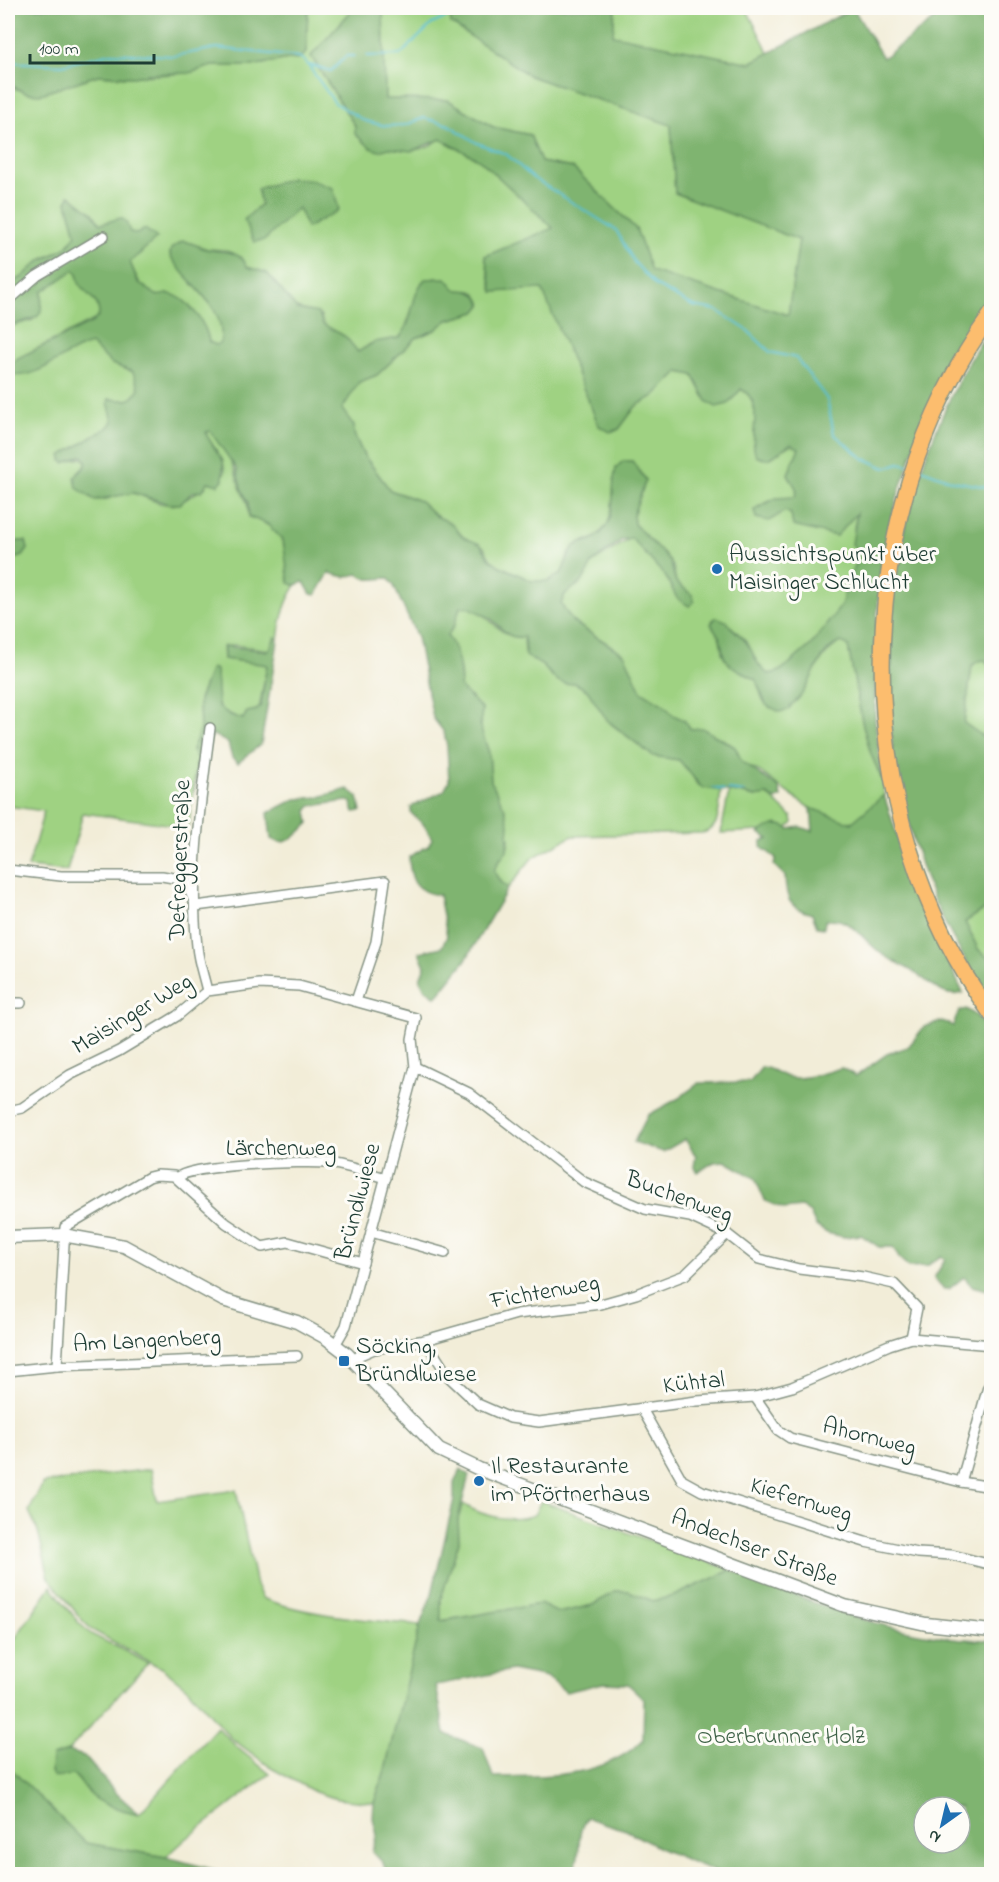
<svg xmlns="http://www.w3.org/2000/svg" width="999" height="1882" font-family="'Indie Flower',sans-serif">
<style>
.green{fill:#9fd282;stroke:#5f885b;stroke-width:1.5}
.forest{fill:#7fb470;stroke:#4f7852;stroke-width:1.5;fill-rule:evenodd}
.lines{fill:none;stroke-linecap:round;stroke-linejoin:round}
.stream{stroke:#57c0d3;stroke-width:2}
.minor-casing{stroke:#889586;stroke-width:12}
.tertiary-casing{stroke:#889586;stroke-width:15}
.primary-casing{stroke:#889586;stroke-width:18}
.minor{stroke:#fff;stroke-width:9}
.tertiary{stroke:#fff;stroke-width:12}
.primary{stroke:#fcbd6e;stroke-width:15}
.poi-dot{fill:#1f6fb2;stroke:#fdfcf7;stroke-width:2}
.labels{text-anchor:middle;dominant-baseline:central;stroke-width:6;stroke-linejoin:round;paint-order:stroke}
.poi-label{font-size:24px;fill:#1f3d34;stroke:#fdfcf7;text-anchor:start}
.street-label{font-size:24px;fill:#1f3d34;stroke:#fdfcf7}
.park-label{font-size:24px;fill:#3f6248;stroke:#fdfcf7}
</style>
<rect width="100%" height="100%" fill="#fdfcf7"/>
<filter id="ink" filterUnits="userSpaceOnUse"><feTurbulence type="fractalNoise" baseFrequency=".0167" numOctaves="2"/><feDisplacementMap in="SourceGraphic" scale="12" xChannelSelector="R" yChannelSelector="G"/><feConvolveMatrix kernelMatrix="1 2 1 2 8 2 1 2 1" color-interpolation-filters="sRGB"/></filter>
<filter id="wash" filterUnits="userSpaceOnUse"><feTurbulence type="fractalNoise" baseFrequency=".008" numOctaves="4" result="noise"/><feDisplacementMap in="SourceGraphic" scale="24" xChannelSelector="R" yChannelSelector="G"/><feGaussianBlur stdDeviation="1.35" result="paint"/><feColorMatrix in="noise" values="0 0 0 0 0 0 0 0 0 0 0 0 0 0 0 0 0 1.4 0 .05"/><feComposite in="paint" operator="in"/></filter>
<g filter="url(#wash)">
<rect width="100%" height="100%" fill="#f2edd8"/>
<!-- green -->
<g class="green">
<path d="M308,8H354L311,56L355,126L357,136L375,149C381,151 384,148 389,148C410,149 421,154 440,139L480,160L554,228L485,256L493,292L542,288L599,426L616,431L619,429L636,406L654,396L678,372L693,375L707,401L712,405L731,401L741,389L750,396L757,418L754,447L771,458L791,444L799,448L788,474L797,490L795,497L770,500L756,508L779,515L785,510L791,514L793,526L836,536L857,513L854,527L860,556L848,580L841,606L811,645L789,664L778,672L768,674C757,666 755,657 748,646C743,636 725,620 716,617L712,621L720,638L722,653L735,668L756,680L763,700L770,708L798,699C807,684 825,647 842,642L848,646L863,726L871,754L883,782L884,795L854,821C829,828 781,788 762,773C756,769 747,767 742,761C738,758 739,753 736,749C725,738 705,730 691,729L684,720L673,715L664,706L641,691L623,653L573,622L561,604L565,594L582,582L593,562L629,539H633L666,577L677,598L692,595L676,582L673,566L667,557L634,524L633,515L646,480L632,461H623L616,468L612,509L608,524L594,539L580,542L569,553L563,571L556,578L548,581H532L500,566L490,559L484,547L463,537L451,523L436,516L420,501L390,490L363,454L354,434V426L343,412L342,406L359,382L377,375L416,338L435,330L448,320L476,312L482,305C474,282 467,295 455,289C449,286 443,281 438,277L422,282L403,334L396,339L370,344L359,353L343,335L333,332L323,324L321,316L294,307L267,273L247,267L238,256L225,250L208,249L183,241L171,249L170,255C184,283 229,306 221,343L216,345L209,342C208,330 190,301 178,298C172,296 165,298 159,296C141,292 136,276 130,262L142,253L137,234L128,231L124,220L121,218L100,224L93,214L70,195L67,202L76,234L66,248L41,260L21,278L8,283V84L16,89L41,94L98,75L125,77L189,73L212,66H252L293,58L306,53Z"/>
<path d="M383,8H449L451,23L530,76L671,125L675,193L799,240L788,315L651,271L636,229L573,168L541,162L530,135L493,127L448,100L385,99Z"/>
<path d="M615,8H746L769,53L750,63L613,35Z"/>
<path d="M74,270C80,275 77,280 81,286C89,297 103,303 98,318L18,358L11,365V373C39,382 63,350 91,344L112,364L133,372L139,387C134,405 123,400 109,399L113,421L109,427L63,455L62,461L84,458L87,464L78,473C81,481 83,492 90,497C102,506 118,492 131,493C145,495 162,508 177,504C185,502 193,493 205,488L208,482L215,484L225,472L223,461L207,436L206,432L210,431C228,450 233,463 240,487C244,498 249,502 248,514C255,519 262,521 269,526C289,541 286,563 294,585L297,584C285,601 281,618 278,639L275,637L271,650L233,645L223,647L224,659L261,662L267,665L259,709L246,713L244,718L240,719L220,709L216,699V672L211,669L199,700L200,731L192,750L197,759L189,827L83,813L67,871L28,867L44,811L8,806V560L23,556L28,549L25,541L8,546V361L12,352L8,351V327L33,320L41,306L42,292Z"/>
<path d="M460,607C486,603 498,642 524,637L525,654L543,666L552,677L575,683L587,690L611,724L653,756L679,760L691,773L697,785L721,790C718,809 722,830 701,833L572,836L532,858L508,888L505,887L494,870L509,845V838L491,781L489,753L480,727L482,709L460,687C463,672 456,648 447,636L454,626Z"/>
<path d="M985,660L991,667V742L964,723L972,666L978,661Z"/>
<path d="M729,791L755,797L768,795L792,817L793,823L787,828L777,824L761,831L721,833Z"/>
<path d="M991,905V961L978,949L965,922Z"/>
<path d="M151,1469L157,1501L236,1490L256,1585L262,1598C304,1615 375,1621 420,1625L384,1774L374,1803L337,1799L315,1792L273,1769L231,1738L188,1689L163,1669L92,1630L82,1620L49,1578L38,1531L29,1511L43,1483Z"/>
<path d="M541,1501L731,1570L674,1596L653,1601L628,1591H615L593,1605L558,1613L540,1604L440,1621L441,1598L459,1542L458,1519L463,1504C483,1517 512,1523 534,1515Z"/>
<path d="M51,1586L79,1623L91,1634L148,1663L68,1751L52,1756L58,1777L73,1775C81,1780 83,1788 89,1793C101,1805 124,1810 139,1814L217,1727L239,1749L270,1774L186,1839L166,1857L86,1843L8,1767V1649Z"/>
</g>
<!-- forest -->
<g class="forest">
<path d="M8,8H308L306,53L297,60L289,59L252,66H212L189,73L149,74L134,77L98,75L41,94L27,93L8,84Z"/>
<path d="M354,8L383,9L385,99L448,100L493,127L530,135L541,162L573,168L636,229L651,271L788,315L799,240L675,193L671,125L530,76L451,23L449,8H615L613,35L750,63L853,8L883,58L949,8H991V301L945,375L926,415L900,488L888,532L880,575L875,646V720L883,782L871,754L863,726L848,646L842,642C818,648 813,684 798,699C794,703 792,703 789,709L780,712L766,705L756,680L730,665L724,657L720,638L711,624L716,617L726,621C732,630 740,634 746,642C755,653 755,665 768,674L778,672L789,664L811,645L841,606L848,580L860,556L852,544L857,513L836,536L793,526L791,514L785,511L769,521L756,518L754,510L776,498L795,497L797,490L788,474L799,448L791,444C778,450 771,465 756,456C747,435 767,404 741,389L728,404L716,407L707,401L693,375L678,372L654,396L636,406L619,429L610,432L599,426L542,289L493,292L485,256L553,228L480,160L441,139L411,151L389,148L379,151L371,148L355,134V126L311,56Z"/>
<path d="M291,178L311,180L333,188L339,210L307,228L298,208L265,240L254,242L244,220L261,204L257,189Z"/>
<path d="M69,195L93,213L100,224L121,218L126,222L130,232L137,234L145,229L157,238L130,262L138,282L156,295C163,297 164,293 170,294C188,297 207,325 209,342L216,345L220,343C229,306 184,283 170,255L171,249L183,241C191,242 198,246 206,249C222,253 240,248 247,267L267,273L297,309L318,313L323,324L346,337L358,352L374,342L399,338C414,322 410,295 425,279L446,278L456,290C470,290 476,291 482,305L476,312L448,320L435,330L416,338L377,375L359,382L342,409L354,426V434L363,454L390,490L420,501L436,516L451,523L463,537L480,544L490,559L500,566L532,581H548L561,574L573,547C580,542 588,542 595,538C620,521 609,492 616,468L623,461H632L646,480L633,515L634,524L670,561L676,582L692,595L694,602L689,606L677,598L666,577L631,538L622,540L593,562L582,582L565,594L561,604L573,622L625,655L641,691L664,705L673,715L684,720L691,729L702,728L735,747L742,762L779,788L781,797L776,800L767,795L755,797L742,793L702,788L679,760L653,756L607,720L587,690L575,683L566,684L556,680L543,666L526,656L524,637C506,639 504,629 491,619C485,614 476,612 469,607H460L454,626L447,636C457,646 462,673 460,687L482,709L480,727L489,753L491,781L505,809L509,824L507,851L498,862L494,871L500,882L508,888L465,961L436,997L425,989L420,979L425,966L419,952L442,947L447,936L439,895C415,892 410,881 409,857L428,846L432,839L424,825L411,813V807L444,791L449,781L447,746L444,732L433,718L417,637L393,584L388,578C375,578 369,583 358,574L345,577L329,573L316,595L311,594L304,582L294,585L289,583L283,540L267,524L249,517L248,502L241,488L236,468L210,431L206,432L207,436L223,461V480L218,485L208,482L202,491L193,492L180,504H169L134,493L95,500L77,488L75,477L86,466V460L82,456L64,463L61,456L109,427L113,421L108,402L109,399C123,400 134,404 139,387L133,372L112,364L91,344C68,349 30,385 11,373V365L18,358L93,322L99,315C99,298 85,295 79,283C76,276 80,275 74,270L42,292L41,311L37,317L8,327V283L21,278L37,263L66,248L76,234L67,202Z"/>
<path d="M991,328V667L985,660L978,661L972,666L964,723L991,742V905L965,922L978,949L991,961V1003C972,972 953,941 938,909C922,874 906,817 897,779C891,750 891,718 890,689C890,653 889,616 894,580C905,502 944,392 991,328Z"/>
<path d="M18,541H26L28,549L23,556L8,560V546Z"/>
<path d="M275,637L278,639L277,647L261,744L238,763L232,758L228,743L212,734L204,761L198,765L194,792L197,759L192,750L200,731L199,700L211,668L216,670L218,706L230,715L243,719L247,712L257,710L261,705L267,665L224,659V646L269,651Z"/>
<path d="M348,789L358,797L361,811L354,812L351,802L347,801L311,806L307,811L309,823C299,833 286,849 271,839L268,813L296,799L319,797Z"/>
<path d="M884,795L912,883L963,993C944,999 933,985 918,975C907,967 894,962 882,954C867,944 846,911 825,921L824,928L817,927L812,914C788,908 786,898 785,876L774,865L776,858L761,847L762,841L769,839L759,833C769,826 778,821 789,829L800,827L813,831L811,808L851,823Z"/>
<path d="M966,1009L977,1016L991,1035V1291L972,1286L964,1277L949,1289H944L934,1278L945,1260L941,1256L927,1266L909,1267L899,1258L893,1247H879L861,1235L844,1237L827,1233L816,1226L810,1213L801,1207L784,1209L765,1201L755,1178L725,1161L714,1162L698,1172L694,1166L696,1156L685,1139L663,1152L634,1142L648,1115L679,1098L699,1083L750,1082L762,1067C772,1068 779,1075 788,1077C805,1081 828,1071 842,1068L856,1076L887,1054L908,1047L924,1027L942,1021L953,1026L959,1011Z"/>
<path d="M461,1469L469,1475L458,1519L459,1542L441,1598V1621L540,1604L558,1613L593,1605L615,1591H628L653,1601L674,1596L731,1570C814,1603 900,1641 991,1640V1874H721L659,1848L626,1830L587,1818C573,1835 585,1859 570,1874H387L383,1863L372,1851L377,1835L373,1818L374,1803L384,1774L420,1625L432,1594L454,1499V1483ZM512,1670L547,1677L566,1692L603,1683L628,1684L644,1699L643,1740C603,1779 545,1776 493,1777L483,1748L445,1734L436,1685ZM924,1807H960V1843H924Z"/>
<path d="M68,1751L84,1756L115,1792L139,1814C124,1810 101,1806 89,1793C83,1787 81,1780 73,1775L54,1777L51,1772L52,1756Z"/>
<path d="M8,1771H13L86,1843L166,1857L231,1874H8Z"/>
</g>
<g class="lines">
<!-- stream -->
<g class="stream">
<path d="M367,56L400,55L432,24L467,8"/>
<path d="M8,62L62,65L111,53L174,56L217,48L299,57L305,61L335,103L365,121L386,126L405,125L424,118L449,125L477,143L506,154L533,178L616,230L634,262L655,285L693,306L716,310L747,330L770,352L796,358L827,399L834,434L863,458L885,468L899,463L908,465"/>
<path d="M309,65L331,71L346,56H354"/>
<path d="M919,468L953,481L992,488"/>
<path d="M713,788L724,790"/>
<path d="M728,790L745,792"/>
</g>
</g>
</g>
<g filter="url(#ink)">
<g class="lines">
<!-- minor casing -->
<g class="minor-casing">
<g id="minor">
<path d="M8,301L37,276L104,236"/>
<path d="M8,870L61,876H162L185,880L196,906L385,881L376,942L356,1001"/>
<path d="M207,991C204,977 198,961 197,946C189,874 201,800 210,728"/>
<path d="M8,1003H21"/>
<path d="M415,1067L469,1093L584,1182L645,1209L690,1217L727,1234L759,1259L799,1269L863,1277L894,1284L917,1308L911,1338"/>
<path d="M8,1111L22,1108L70,1075L119,1051L177,1016L207,991L259,984L299,986L416,1018L412,1039L415,1067L346,1326L335,1345"/>
<path d="M177,1178C190,1164 305,1161 328,1163C347,1165 367,1173 386,1178"/>
<path d="M371,1232L445,1253"/>
<path d="M425,1340L449,1377L478,1404L510,1418L539,1422L697,1401L755,1397L792,1387L889,1345L911,1338L992,1345"/>
<path d="M297,1356L57,1366L65,1227L149,1177L157,1175L174,1176L226,1223L262,1247L288,1242L363,1263"/>
<path d="M354,1361L360,1355L374,1349L425,1340L517,1314L601,1304L636,1294L685,1275L727,1234"/>
<path d="M8,1371L57,1366"/>
<path d="M755,1397L778,1430L790,1438L961,1482L992,1487"/>
<path d="M642,1409L682,1480L702,1491L865,1542L918,1553L952,1555L992,1565"/>
<path d="M961,1482L988,1387"/>
</g>
</g>
<!-- tertiary casing -->
<g class="tertiary-casing">
<path id="tertiary" d="M8,1237L63,1235L124,1246L223,1300L297,1322L326,1338L347,1354L439,1450L479,1469L845,1606L926,1624L992,1631"/>
</g>
<!-- primary casing -->
<g class="primary-casing">
<path id="primary" d="M992,313C846,516 845,813 992,1015"/>
</g>
<!-- minor -->
<use href="#minor" class="minor"/>
<!-- tertiary -->
<use href="#tertiary" class="tertiary"/>
<!-- primary -->
<use href="#primary" class="primary"/>
</g>
</g>
<!-- markers -->
<g class="poi-dot">
<circle cx="717" cy="569" r="6"/>
<rect x="338" y="1355" width="12" height="12" rx="3"/>
<circle cx="479" cy="1481" r="6"/>
</g>
<g class="labels">
<!-- poi labels -->
<g class="poi-label">
<text x="729" y="555">Aussichtspunkt über<tspan x="729" dy="28">Maisinger Schlucht</tspan></text>
<text x="356" y="1347">Söcking,<tspan x="356" dy="28">Bründlwiese</tspan></text>
<text x="491" y="1467">Il Restaurante<tspan x="491" dy="28">im Pförtnerhaus</tspan></text>
</g>
<!-- street labels -->
<g class="street-label">
<text transform="translate(181 860) rotate(-88)">Defreggerstraße</text>
<text transform="translate(133 1015) rotate(-31)">Maisinger Weg</text>
<text x="281" y="1149">Lärchenweg</text>
<text transform="translate(679 1198) rotate(20)">Buchenweg</text>
<text transform="translate(359 1202) rotate(-75)">Bründlwiese</text>
<text transform="translate(545 1293) rotate(-10)">Fichtenweg</text>
<text transform="translate(147 1342) rotate(-3)">Am Langenberg</text>
<text transform="translate(694 1384) rotate(-6)">Kühtal</text>
<text transform="translate(869 1438) rotate(14)">Ahornweg</text>
<text transform="translate(801 1501) rotate(17)">Kiefernweg</text>
<text transform="translate(754 1549) rotate(21)">Andechser Straße</text>
</g>
<!-- park labels -->
<g class="park-label">
<text x="781" y="1737">Oberbrunner Holz</text>
</g>
</g>
<!-- margin -->
<rect width="999" height="1882" fill="none" stroke="#fdfcf7" stroke-width="30"/>
<!-- north arrow -->
<g transform="translate(942 1825) rotate(214)"><circle r="28" fill="#fdfcf7" stroke="#a4b0a9" stroke-width="1.5"/>
<path d="M0-4.5L10 22L0 15L-10 22Z" fill="#1f6fb2"/>
<text y="-9" font-size="16" font-weight="bold" text-anchor="middle" fill="#1f3d34">N</text>
</g>
<!-- scale -->
<path d="M30 54v9h124v-9" fill="none" stroke="#1f3d34" stroke-width="3"/>
<text x="39" y="54" font-size="18" fill="#1f3d34" stroke="#fdfcf7" stroke-width="4.5" paint-order="stroke">100 m</text>
</svg>
